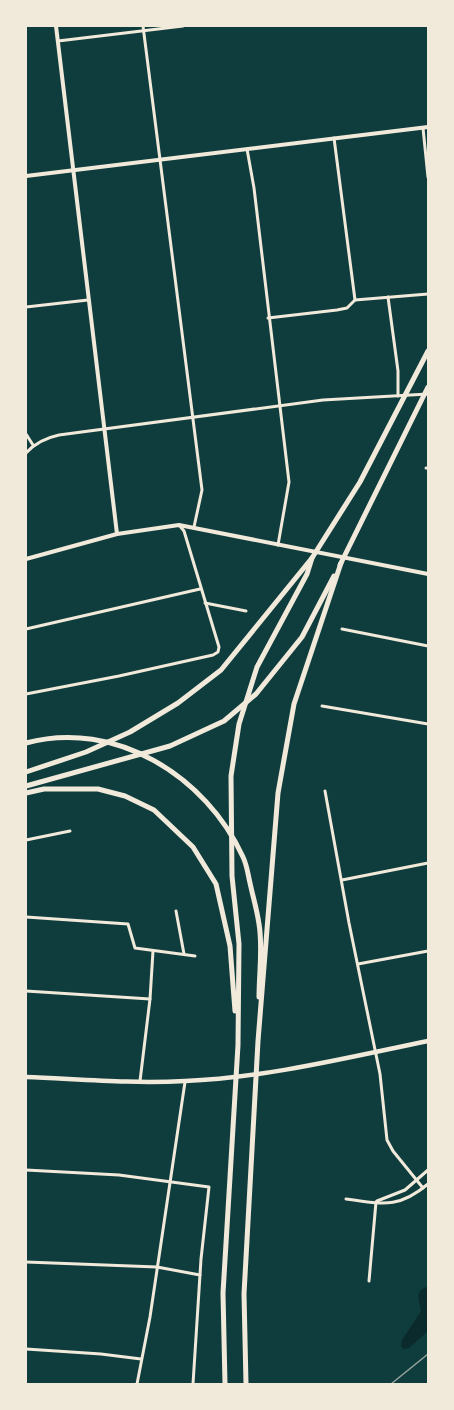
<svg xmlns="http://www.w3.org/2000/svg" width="454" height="1410" font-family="'Public Sans',sans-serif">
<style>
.water{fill:#0a2a2b}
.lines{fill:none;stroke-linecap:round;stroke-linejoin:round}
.minor{stroke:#f1e9da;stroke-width:3}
.tertiary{stroke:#f1e9da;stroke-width:4}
.primary{stroke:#f1e9da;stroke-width:4.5}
.motorway{stroke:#f1e9da;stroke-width:5}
.rail{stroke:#97a49c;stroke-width:1.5}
</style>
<rect width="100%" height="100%" fill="#0f3d3e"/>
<!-- water -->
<path class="water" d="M428,1287V1331L409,1348L404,1349L401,1346L402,1340L421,1311C419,1301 414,1289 428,1287Z"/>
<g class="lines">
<!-- minor -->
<g class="minor">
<path d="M143,26L202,490L194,527"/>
<path d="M58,41L183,26"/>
<path d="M423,128L428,177"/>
<path d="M334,138L355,300"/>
<path d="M247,149L254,188L289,482L278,545"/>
<path d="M388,297L398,371V396"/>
<path d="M26,307L88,300"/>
<path d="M268,318L337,310L347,308L355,300L428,294"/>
<path d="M26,434L33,445"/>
<path d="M26,453C35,443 45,438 59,435L323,400L428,394"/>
<path d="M426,468H428"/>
<path d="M205,603L246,611"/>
<path d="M26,629L200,589"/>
<path d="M342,629L428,646"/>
<path d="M26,694L119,676L213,655L218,652L219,647L184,531L179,525"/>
<path d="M322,706L428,724"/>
<path d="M325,791L349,923L380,1074L387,1140L393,1151L423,1188"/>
<path d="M26,840L70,831"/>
<path d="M342,880L428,863"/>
<path d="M176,911L184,954"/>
<path d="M26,917L128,924L135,948L195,956"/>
<path d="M358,964L428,951"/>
<path d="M26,991L150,999"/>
<path d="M140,1081L150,999L153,951"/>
<path d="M26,1170L119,1175L209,1187L201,1259L193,1384"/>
<path d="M346,1199C383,1204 398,1209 428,1184"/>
<path d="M377,1201L405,1190L428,1170"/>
<path d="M26,1262L157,1267L200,1275"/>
<path d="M369,1281L376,1202"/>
<path d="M26,1349L101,1354L141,1359"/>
<path d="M137,1384L150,1317L185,1082"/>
</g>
<!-- tertiary -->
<g class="tertiary">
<path d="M56,26L117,534"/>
<path d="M26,176L428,127"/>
<path d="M26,559L117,534L179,525L428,574"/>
</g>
<!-- primary -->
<path class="primary" d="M26,1077C78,1079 132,1084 185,1081C265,1078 350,1057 428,1041"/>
<!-- motorway -->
<g class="motorway">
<path d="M340,565L428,387"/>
<path d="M26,743C115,719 206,776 243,857C247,865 248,875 250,883C253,897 257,910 259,924C263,947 259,974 259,997"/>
<path d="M26,772L86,752L130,732L178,703L221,670L312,558L360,482L428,351"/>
<path d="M26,786L170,746L224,721L256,694L302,637L334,576"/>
<path d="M26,793L44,789H98L125,796L154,810L193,847L216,884L230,946L235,1011"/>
<path d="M225,1384L223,1293L238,1045L239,944L232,876L231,776L239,724L257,667L307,574L312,558"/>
<path d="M246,1384L244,1294L258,1041L278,793L294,704L341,563"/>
</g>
<!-- rail -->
<path class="rail" d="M391,1384L428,1354"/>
</g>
<!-- border -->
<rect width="454" height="1410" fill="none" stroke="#f1e9da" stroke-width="54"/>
</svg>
